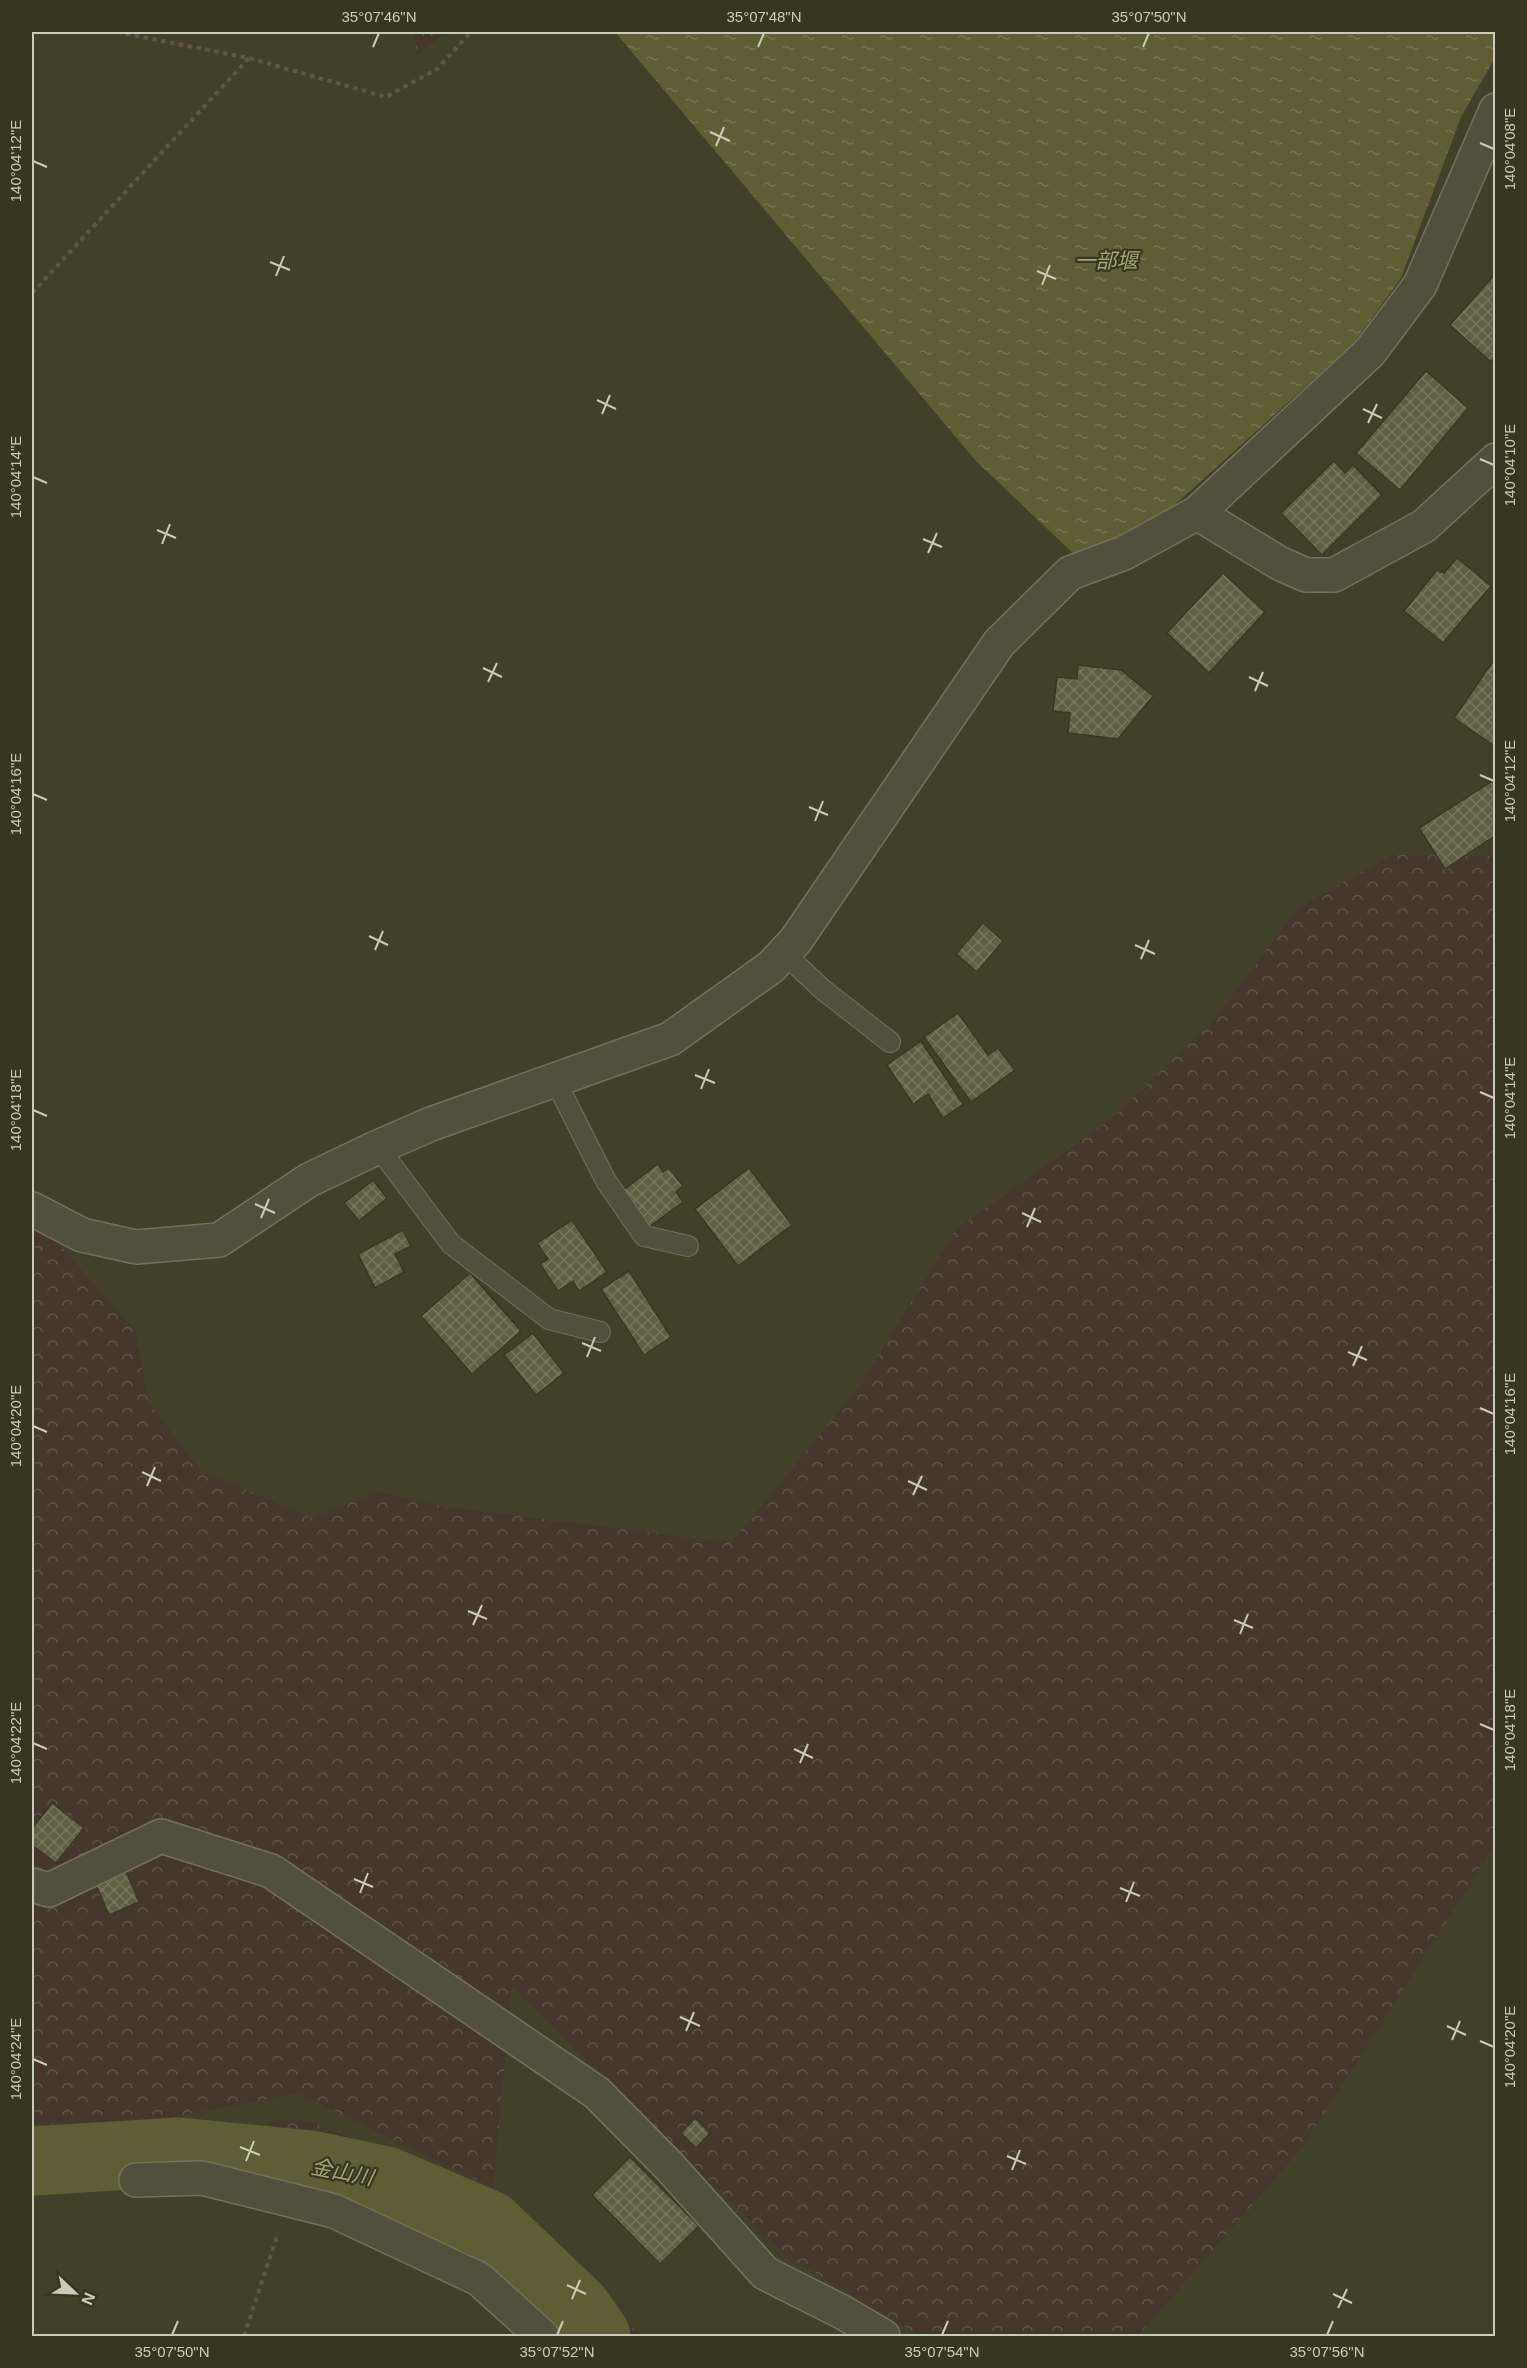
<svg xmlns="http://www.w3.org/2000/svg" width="1527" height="2368" font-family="Arial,'Noto Sans JP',sans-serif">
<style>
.forest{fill:url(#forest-crowns)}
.water{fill:url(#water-ripples)}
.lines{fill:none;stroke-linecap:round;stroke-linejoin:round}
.river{stroke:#605d36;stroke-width:69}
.building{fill:url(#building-cross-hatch);stroke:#393823;stroke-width:1.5}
.lane-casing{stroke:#72715d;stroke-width:22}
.street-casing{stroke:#72715d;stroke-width:36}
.path{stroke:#61554a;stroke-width:4;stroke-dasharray:4.5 4.5;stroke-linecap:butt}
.lane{stroke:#52503c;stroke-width:20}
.street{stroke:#52503c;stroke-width:33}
.ticks{fill:none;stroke:#cbcbb9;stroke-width:2}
.labels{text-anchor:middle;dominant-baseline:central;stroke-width:4.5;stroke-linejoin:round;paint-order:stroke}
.water-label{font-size:21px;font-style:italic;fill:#a9a574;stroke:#373621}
.neatline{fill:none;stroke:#cbcbb9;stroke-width:2}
.ticks-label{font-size:15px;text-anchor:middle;fill:#cbcbb9}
</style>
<defs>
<pattern id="forest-crowns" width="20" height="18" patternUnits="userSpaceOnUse" patternTransform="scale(1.5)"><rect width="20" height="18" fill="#45372c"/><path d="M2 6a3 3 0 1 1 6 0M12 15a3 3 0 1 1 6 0" fill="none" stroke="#5e5348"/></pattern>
<pattern id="water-ripples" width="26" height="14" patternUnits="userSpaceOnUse" patternTransform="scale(1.5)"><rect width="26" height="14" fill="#605d36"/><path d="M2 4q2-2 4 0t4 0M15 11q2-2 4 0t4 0" fill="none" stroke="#757351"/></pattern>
<pattern id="building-cross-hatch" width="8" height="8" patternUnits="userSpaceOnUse" patternTransform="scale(1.5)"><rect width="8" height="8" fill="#605f44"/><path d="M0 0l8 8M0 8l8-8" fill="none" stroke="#75755d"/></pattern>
</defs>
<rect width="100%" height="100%" fill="#424028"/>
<!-- forest -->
<g class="forest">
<path d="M414,32H447L417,55Z"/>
<path d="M1392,855L1495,856V1845L1302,2148L1138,2336H921L785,2255L512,1987L493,2188L298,2093L137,2124H32V1223L52,1236L136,1332L148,1401L200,1470L311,1518L378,1492L441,1506L731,1543L860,1386L956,1229L1109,1121L1214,1020L1298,908Z"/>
<path d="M268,2121L310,2122L400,2158L513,2222L644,2336H572L513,2270L424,2224L339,2194L283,2148Z"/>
</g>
<!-- water -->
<path class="water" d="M615,32H1495L1496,56L1461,117L1401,278L1354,343L1168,511L1118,545L1076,556L976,461Z"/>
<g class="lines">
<!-- river -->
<path class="river" d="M32,2161L179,2152L311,2165L386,2181L489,2225L577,2309L596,2336"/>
</g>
<!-- building -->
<g class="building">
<path d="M1496,273V357L1491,362L1450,325Z"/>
<path d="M1426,371L1468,408L1400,490L1356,453Z"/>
<path d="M1334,461L1345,473L1353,465L1382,495L1322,555L1281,513Z"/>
<path d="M1457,558L1491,586L1443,643L1404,611L1437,570L1444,573Z"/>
<path d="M1223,573L1265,612L1209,673L1167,633Z"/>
<path d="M1494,660L1496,661V747L1454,718Z"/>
<path d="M1078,665L1121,670L1153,696L1118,739L1068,733L1070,713L1053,711L1057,677L1077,679Z"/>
<path d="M1492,781L1496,787V835L1445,869L1419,828Z"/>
<path d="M983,923L1003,941L977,972L956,954Z"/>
<path d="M958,1013L988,1055L998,1048L1015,1070L971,1102L924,1037Z"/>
<path d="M921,1041L963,1104L943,1118L928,1094L913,1104L887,1065Z"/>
<path d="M658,1164L663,1172L669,1168L683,1186L676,1192L683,1202L649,1227L622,1191Z"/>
<path d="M749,1168L792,1225L738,1266L695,1209Z"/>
<path d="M373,1180L387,1198L359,1221L344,1203Z"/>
<path d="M572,1220L607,1272L579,1291L573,1281L558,1291L540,1264L548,1259L537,1243Z"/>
<path d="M403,1230L411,1246L395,1254L404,1272L375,1288L358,1254Z"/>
<path d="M629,1271L671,1337L644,1355L601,1289Z"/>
<path d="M470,1273L521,1331L472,1374L421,1316Z"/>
<path d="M533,1333L564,1373L536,1395L504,1355Z"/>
<path d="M52,1803L84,1828L56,1863L32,1845V1829Z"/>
<path d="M124,1867L139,1902L109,1915L94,1880Z"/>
<path d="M695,2118L710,2133L696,2148L681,2133Z"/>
<path d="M630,2157L699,2226L660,2264L592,2195Z"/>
</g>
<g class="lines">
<!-- lane casing -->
<g class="lane-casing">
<g id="lane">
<path d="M784,953L822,989L890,1042"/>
<path d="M555,1080L606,1181L644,1236L688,1246"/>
<path d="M378,1147L451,1244L549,1319L600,1332"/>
</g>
</g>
<!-- street casing -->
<g class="street-casing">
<g id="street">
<path d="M1197,513L1279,563L1306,575H1334L1424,526L1496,460"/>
<path d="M32,1209L82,1235L136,1247L219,1240L309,1180L378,1147L431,1124L670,1039L771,967L796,940L999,643L1070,573L1124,553L1197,513L1370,352L1420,285L1496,110"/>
<path d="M32,1885L49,1890L161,1836L271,1871L597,2093L669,2166L765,2273L842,2312L883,2336"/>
<path d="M136,2180L202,2178L334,2211L479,2279L542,2336"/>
</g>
</g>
<!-- path -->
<g class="path">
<path d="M117,32L249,58L386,97L437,69L471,32"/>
<path d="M32,293L249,58"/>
<path d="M244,2336L278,2233"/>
</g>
<!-- lane -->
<use href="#lane" class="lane"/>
<!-- street -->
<use href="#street" class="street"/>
</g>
<!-- ticks -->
<path class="ticks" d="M373,47L379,33M758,47L764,33M1143,47L1149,33M710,132L730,141M1480,143L1494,149M716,146L724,127M33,161L47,167M270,262L290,270M1037,271L1056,279M276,276L284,256M1042,285L1050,265M597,400L616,409M1363,409L1382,418M602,414L610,395M1368,423L1377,404M1480,459L1494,465M33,477L47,483M157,530L176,538M923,539L942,547M162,544L170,524M928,553L937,533M483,668L502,677M1249,677L1268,686M488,682L497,663M1255,691L1263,672M1480,775L1494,781M33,794L47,800M809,807L828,815M815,821L823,801M369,936L388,945M1135,945L1155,954M375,950L383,931M1141,959L1149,940M695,1075L715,1083M701,1089L709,1069M1480,1092L1494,1098M33,1110L47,1116M255,1204L275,1213M1022,1213L1041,1222M261,1218L269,1199M1027,1227L1035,1208M582,1343L601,1351M1348,1352L1367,1360M587,1357L595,1337M1353,1366L1362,1346M1480,1408L1494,1414M33,1426L47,1432M142,1472L161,1481M908,1481L927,1490M147,1486L155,1467M913,1495L922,1476M468,1611L487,1619M1234,1620L1253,1628M473,1625L482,1605M1240,1634L1248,1614M1480,1724L1494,1730M33,1743L47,1749M794,1749L813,1758M800,1763L808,1744M354,1879L373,1887M1120,1888L1140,1896M360,1893L368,1873M1126,1902L1134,1882M680,2017L700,2026M1447,2026L1466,2035M686,2031L694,2012M1452,2040L1460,2021M1480,2041L1494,2047M33,2059L47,2065M240,2147L260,2155M1007,2156L1026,2164M246,2161L254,2141M1012,2170L1020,2150M567,2285L586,2294M1333,2294L1352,2303M572,2299L580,2280M1338,2308L1347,2289M172,2335L178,2321M557,2335L563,2321M942,2335L948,2321M1327,2335L1333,2321"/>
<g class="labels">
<!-- water labels -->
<g class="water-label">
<text x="1106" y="260">一部堰</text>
<text transform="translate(342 2172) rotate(11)">金山川</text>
</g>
</g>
<!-- border -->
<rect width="1527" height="2368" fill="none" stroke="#373621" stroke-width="66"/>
<!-- north arrow -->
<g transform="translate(75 2293) rotate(113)" stroke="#373621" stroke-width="4.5" paint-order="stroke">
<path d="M0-4.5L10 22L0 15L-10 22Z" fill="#cbcbb9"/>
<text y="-9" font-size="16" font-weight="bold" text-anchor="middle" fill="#cbcbb9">N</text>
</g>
<rect x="33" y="33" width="1461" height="2302" class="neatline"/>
<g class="ticks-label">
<text x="379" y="22">35°07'46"N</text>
<text x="764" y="22">35°07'48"N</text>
<text x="1149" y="22">35°07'50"N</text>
<text transform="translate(1510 149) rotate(-90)" y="5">140°04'08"E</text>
<text transform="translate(16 161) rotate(-90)" y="5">140°04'12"E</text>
<text transform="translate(1510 465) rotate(-90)" y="5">140°04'10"E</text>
<text transform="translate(16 477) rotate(-90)" y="5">140°04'14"E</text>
<text transform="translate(1510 781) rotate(-90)" y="5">140°04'12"E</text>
<text transform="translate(16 794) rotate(-90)" y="5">140°04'16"E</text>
<text transform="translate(1510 1098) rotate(-90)" y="5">140°04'14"E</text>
<text transform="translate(16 1110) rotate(-90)" y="5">140°04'18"E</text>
<text transform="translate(1510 1414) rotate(-90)" y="5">140°04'16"E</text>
<text transform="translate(16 1426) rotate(-90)" y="5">140°04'20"E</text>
<text transform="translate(1510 1730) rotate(-90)" y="5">140°04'18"E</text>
<text transform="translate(16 1743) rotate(-90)" y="5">140°04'22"E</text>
<text transform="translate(1510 2047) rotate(-90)" y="5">140°04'20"E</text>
<text transform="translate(16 2059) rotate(-90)" y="5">140°04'24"E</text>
<text x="172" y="2357">35°07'50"N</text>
<text x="557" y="2357">35°07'52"N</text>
<text x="942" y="2357">35°07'54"N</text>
<text x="1327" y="2357">35°07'56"N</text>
</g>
</svg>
